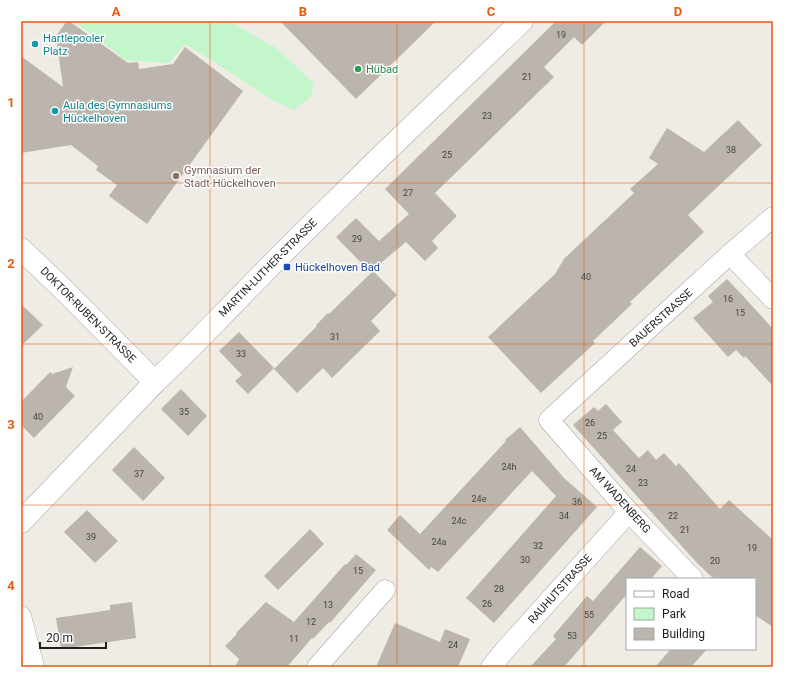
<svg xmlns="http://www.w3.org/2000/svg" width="794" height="688" font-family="Roboto,sans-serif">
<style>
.park{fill:#c4f6cc}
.building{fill:#bbb5ae}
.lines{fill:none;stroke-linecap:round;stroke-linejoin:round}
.minor-casing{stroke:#a5a5a5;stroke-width:21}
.tertiary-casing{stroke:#a5a5a5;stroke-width:23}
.minor{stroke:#fff;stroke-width:20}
.tertiary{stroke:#fff;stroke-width:22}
.grid{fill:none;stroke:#e8590c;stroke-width:1;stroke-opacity:0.55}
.culture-dot{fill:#0f9aa8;stroke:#fff;stroke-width:1.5}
.leisure-dot{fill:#2e9e5b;stroke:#fff;stroke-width:1.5}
.education-dot{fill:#8d6e63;stroke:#fff;stroke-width:1.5}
.transit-dot{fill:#1a4fb4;stroke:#fff;stroke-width:1.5}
.labels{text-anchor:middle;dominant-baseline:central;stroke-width:3;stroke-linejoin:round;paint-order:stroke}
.number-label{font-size:9px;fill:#454442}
.culture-label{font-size:11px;fill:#0d838f;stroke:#fff;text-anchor:start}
.leisure-label{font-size:11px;fill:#27864d;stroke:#fff;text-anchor:start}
.education-label{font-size:11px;fill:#785e54;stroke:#fff;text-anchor:start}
.transit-label{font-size:11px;fill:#164399;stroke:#fff;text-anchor:start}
.street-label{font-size:11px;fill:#1e1e1e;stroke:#fff}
.neatline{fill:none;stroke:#e8590c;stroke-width:1.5}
.grid-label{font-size:13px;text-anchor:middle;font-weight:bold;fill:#e8590c}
</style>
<rect width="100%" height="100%" fill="#efece5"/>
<!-- park -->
<path class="park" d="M73,21H233L239,27L276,48L314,83L311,97L294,110L268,98L236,76L185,44L169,63L124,60L118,54Z"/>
<!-- building -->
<g class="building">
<path d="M67,21H69L128,63L138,62L139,69L173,64L185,47L243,91L147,224L109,196L117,185L96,170L98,166L71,145L21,153V56L63,87L56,36Z"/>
<path d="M280,21H436L356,99Z"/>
<path d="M556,21H606L582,45L574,37L544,67L554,77L435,193L457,216L432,241L438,248L425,261L406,242L370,272L336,237L356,218L379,241L409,214L385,189Z"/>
<path d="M738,120L762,145L688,215L704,232L630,302L632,304L593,341L595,343L541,393L488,337L555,274L564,259L568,255L634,193L630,189L658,164L649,158L667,128L704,152Z"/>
<path d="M373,271L397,295L371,321L380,331L332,378L323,368L297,393L274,369L317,326L316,325L328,313L329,314Z"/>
<path d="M727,279L744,297L773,329V386L745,356L744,358L736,350L728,357L693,318L713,302L708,296Z"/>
<path d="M21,304L43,325L21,346Z"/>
<path d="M239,332L274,368L248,394L235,381L242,375L219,351Z"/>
<path d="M73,367L66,387L75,396L34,438L21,425V402L50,372L52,374Z"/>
<path d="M181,389L207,416L188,436L161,409Z"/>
<path d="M606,404L622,422L613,430L639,458L648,450L656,460L664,453L676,466L679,463L720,509L729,500L773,540V627L755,615V579H714L697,563L573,425L594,407L598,411Z"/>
<path d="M520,427L564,478L597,507L494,623L466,598L556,496L532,471L438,572L431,567L429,570L387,530L400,515L420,534L506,441L505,440Z"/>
<path d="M134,447L165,478L143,501L112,470Z"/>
<path d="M87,510L118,541L95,563L64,532Z"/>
<path d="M310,529L324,544L278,590L264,576Z"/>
<path d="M640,547L662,566L651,579H627V594L564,667H530L556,639L553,636L587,596L593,601Z"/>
<path d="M356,554L376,570L330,623L329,622L313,639L312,638L287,667H235L239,659L225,646L237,634L236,633L266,602L294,622L345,564L346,565Z"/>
<path d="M132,602L136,638L61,649L56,618L110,610V605Z"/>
<path d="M395,623L440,642L445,629L470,639L458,667H376Z"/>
<path d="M671,649H707L691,667H655Z"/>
</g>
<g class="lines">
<!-- minor casing -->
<g class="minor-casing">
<g id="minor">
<path d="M730,254L773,299"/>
<path d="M693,579L629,512L549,420L730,254L773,217"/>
<path d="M21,616L34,667"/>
<path d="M317,667L385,590"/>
<path d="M491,667L504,651L629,512"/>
</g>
</g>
<!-- tertiary casing -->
<g class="tertiary-casing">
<g id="tertiary">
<path d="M21,249L65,291L155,382"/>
<path d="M21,522L155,382L191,347L278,258L376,161L522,21"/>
</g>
</g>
<!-- minor -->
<use href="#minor" class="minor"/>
<!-- tertiary -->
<use href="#tertiary" class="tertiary"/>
</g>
<!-- grid -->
<path class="grid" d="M210,21V667M397,21V667M584,21V667M21,183H773M21,344H773M21,505H773"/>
<!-- markers -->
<g class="culture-dot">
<circle cx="35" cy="44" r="4"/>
<circle cx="55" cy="111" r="4"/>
</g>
<circle class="leisure-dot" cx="358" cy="69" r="4"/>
<circle class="education-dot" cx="176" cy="176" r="4"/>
<rect class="transit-dot" x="283" y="263" width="8" height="8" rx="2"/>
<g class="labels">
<!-- number labels -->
<g class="number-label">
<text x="561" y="35">19</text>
<text x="527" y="77">21</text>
<text x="487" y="116">23</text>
<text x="731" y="150">38</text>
<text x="447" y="155">25</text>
<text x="408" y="193">27</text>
<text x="357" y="239">29</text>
<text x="586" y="277">40</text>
<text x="728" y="299">16</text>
<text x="740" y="313">15</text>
<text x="335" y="337">31</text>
<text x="241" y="354">33</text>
<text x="184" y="412">35</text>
<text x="38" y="417">40</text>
<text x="590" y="423">26</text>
<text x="602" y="436">25</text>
<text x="509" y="467">24h</text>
<text x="631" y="469">24</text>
<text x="139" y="474">37</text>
<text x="643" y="483">23</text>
<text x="479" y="499">24e</text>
<text x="577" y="502">36</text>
<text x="564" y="516">34</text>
<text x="673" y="516">22</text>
<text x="459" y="521">24c</text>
<text x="685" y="530">21</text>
<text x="91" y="537">39</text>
<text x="439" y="542">24a</text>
<text x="538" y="546">32</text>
<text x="752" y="548">19</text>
<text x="525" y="560">30</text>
<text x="715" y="561">20</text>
<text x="358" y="571">15</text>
<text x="499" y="589">28</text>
<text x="487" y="604">26</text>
<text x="328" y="605">13</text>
<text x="589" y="615">55</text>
<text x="311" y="622">12</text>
<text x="572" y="636">53</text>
<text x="294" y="639">11</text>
<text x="453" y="645">24</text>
</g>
<!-- culture labels -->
<g class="culture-label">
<text x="43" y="38">Hartlepooler<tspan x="43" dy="13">Platz</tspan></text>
<text x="63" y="105">Aula des Gymnasiums<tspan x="63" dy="13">Hückelhoven</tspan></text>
</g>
<!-- leisure labels -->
<g class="leisure-label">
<text x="366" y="69">Hübad</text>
</g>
<!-- education labels -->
<g class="education-label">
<text x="184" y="170">Gymnasium der<tspan x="184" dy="13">Stadt Hückelhoven</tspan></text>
</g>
<!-- transit labels -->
<g class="transit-label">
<text x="295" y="267">Hückelhoven Bad</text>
</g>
<!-- street labels -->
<g class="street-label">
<text transform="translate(268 268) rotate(-45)">MARTIN-LUTHER-STRASSE</text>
<text transform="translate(88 315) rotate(45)">DOKTOR-RUBEN-STRASSE</text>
<text transform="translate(661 318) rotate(-42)">BAUERSTRASSE</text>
<text transform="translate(620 500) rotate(48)">AM WADENBERG</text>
<text transform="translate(560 589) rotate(-48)">RAUHUTSTRASSE</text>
</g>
</g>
<!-- border -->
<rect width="794" height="688" fill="none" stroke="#ffffff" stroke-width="44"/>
<!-- legend -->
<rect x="626" y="578" width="130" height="72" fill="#ffffff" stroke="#a5a5a5"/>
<rect x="634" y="591" width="20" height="6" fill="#ffffff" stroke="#a5a5a5"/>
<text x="662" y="598" font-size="12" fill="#1e1e1e">Road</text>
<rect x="634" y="608" width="20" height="12" fill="#c4f6cc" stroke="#a5a5a5"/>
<text x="662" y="618" font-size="12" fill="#1e1e1e">Park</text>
<rect x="634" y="628" width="20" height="12" fill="#bbb5ae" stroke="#a5a5a5"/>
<text x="662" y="638" font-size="12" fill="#1e1e1e">Building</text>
<!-- scale -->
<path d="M40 642v6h66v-6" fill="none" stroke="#1e1e1e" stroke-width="2"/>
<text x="46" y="642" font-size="12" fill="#1e1e1e" stroke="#ffffff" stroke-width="3" paint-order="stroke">20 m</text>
<rect x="22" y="22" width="750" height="644" class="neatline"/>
<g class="grid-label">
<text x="116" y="16">A</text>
<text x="303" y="16">B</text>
<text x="491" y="16">C</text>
<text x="678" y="16">D</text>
<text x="11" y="107">1</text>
<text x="11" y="268">2</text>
<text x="11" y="429">3</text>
<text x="11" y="590">4</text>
</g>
</svg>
